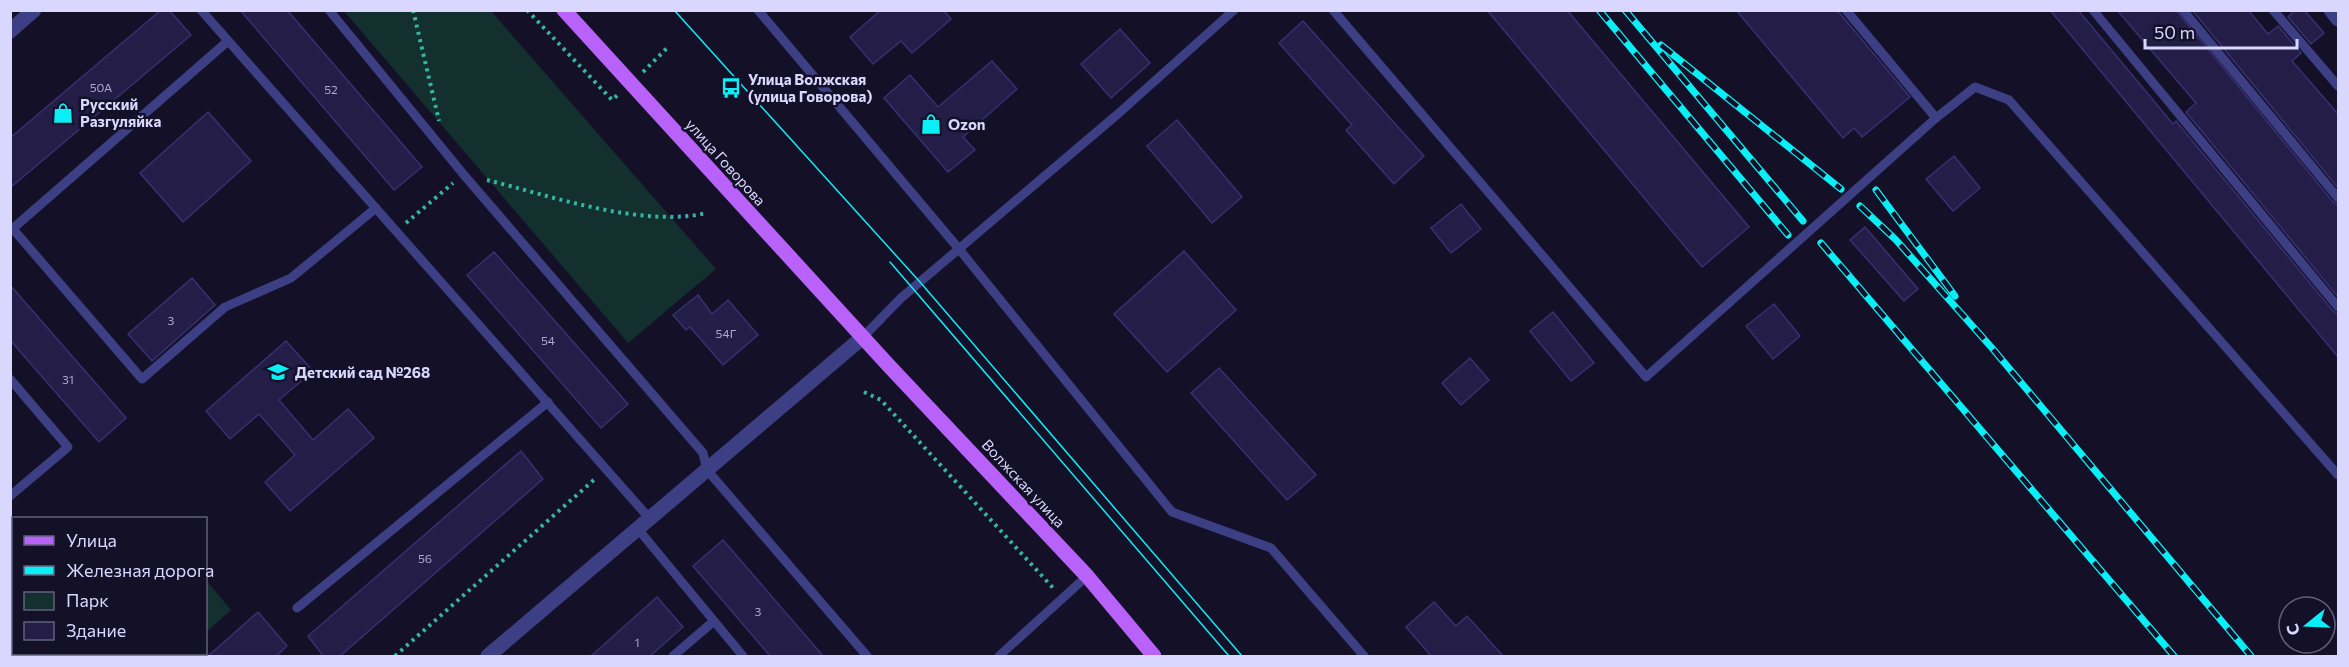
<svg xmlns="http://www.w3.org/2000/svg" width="2349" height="667" font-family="Commissioner,sans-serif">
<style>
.green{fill:#14302e}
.building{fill:#231d47;stroke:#393072;stroke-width:1.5}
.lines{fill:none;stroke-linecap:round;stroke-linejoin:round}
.path{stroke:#34b5a5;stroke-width:4;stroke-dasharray:3 4.5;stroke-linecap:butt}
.service{stroke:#3d3f84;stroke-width:9}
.minor{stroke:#3d3f84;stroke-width:15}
.primary{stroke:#b862fa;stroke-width:15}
.tram{stroke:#0aeef6;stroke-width:1.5}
.rail-casing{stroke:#0aeef6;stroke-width:7}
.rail{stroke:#131027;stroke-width:4.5;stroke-dasharray:14;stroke-linecap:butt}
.labels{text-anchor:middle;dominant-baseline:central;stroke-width:5;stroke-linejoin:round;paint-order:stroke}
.number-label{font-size:12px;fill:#aca8d0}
.poi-label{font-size:15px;font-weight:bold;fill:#d9d7fe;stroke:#131027;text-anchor:start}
.street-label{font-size:15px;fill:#d9d7fe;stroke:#131027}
</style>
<rect width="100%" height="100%" fill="#131027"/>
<!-- green -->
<g class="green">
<path d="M344,11H491L716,269L628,343Z"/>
<path d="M206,580L231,610L206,632Z"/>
</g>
<!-- building -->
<g class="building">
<path d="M161,10H169L191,35L10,188V138Z"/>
<path d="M240,10H287L422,167L394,190Z"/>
<path d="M881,10H943L951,19L912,53L901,41L873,64L850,37Z"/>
<path d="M1487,10H1567L1749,227L1702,267Z"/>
<path d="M1736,10H1837L1910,97L1862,137L1854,128L1843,138Z"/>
<path d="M2050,10H2078L2173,124L2176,121L2333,311L2338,314V357Z"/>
<path d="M2117,10H2176L2333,202L2338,205V297L2186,112L2196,103Z"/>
<path d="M2192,10H2248L2268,34L2278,26L2301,53L2292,61L2338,114V188Z"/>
<path d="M2295,10H2304L2324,33L2311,44L2288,17Z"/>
<path d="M1303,21L1424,156L1394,184L1346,130L1352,125L1279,43Z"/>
<path d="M1120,29L1150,63L1111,98L1081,64Z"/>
<path d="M992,61L1017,89L963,137L975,150L948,172L884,98L910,75L938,107Z"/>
<path d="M208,112L251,161L183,222L140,173Z"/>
<path d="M1177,120L1242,197L1212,223L1147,146Z"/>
<path d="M1954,156L1980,188L1953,211L1926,179Z"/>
<path d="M1461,204L1481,229L1451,253L1431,228Z"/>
<path d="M1865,227L1918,289L1904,301L1850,240Z"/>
<path d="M1184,251L1236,310L1167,372L1114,314Z"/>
<path d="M494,252L628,404L601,428L467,275Z"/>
<path d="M192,278L215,305L152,361L128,334Z"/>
<path d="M10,285L126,418L99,442L10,340Z"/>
<path d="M698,295L712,314L728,300L758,335L723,365L690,327L686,330L673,315Z"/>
<path d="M1774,304L1800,336L1773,359L1746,326Z"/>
<path d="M1553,312L1594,363L1571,381L1530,331Z"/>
<path d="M286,341L313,371L279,400L313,440L348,409L374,438L290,511L265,482L295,455L259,414L230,439L206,411Z"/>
<path d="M1470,358L1489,380L1461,405L1442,383Z"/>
<path d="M1219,368L1316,475L1287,500L1191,393Z"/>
<path d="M521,451L543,479L339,657H324L308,636Z"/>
<path d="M723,540L824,657H771L693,566Z"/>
<path d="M657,597L683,627L649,657H590Z"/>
<path d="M1434,602L1456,626L1467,616L1504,657H1432L1406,627Z"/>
<path d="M258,612L287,646L275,657H207Z"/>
</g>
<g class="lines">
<!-- path -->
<g class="path">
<path d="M413,10L439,121"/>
<path d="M527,10L612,100L620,93"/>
<path d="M643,72L668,47"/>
<path d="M487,180C551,196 642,228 707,213"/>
<path d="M406,223L453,183"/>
<path d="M864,392L881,400L1054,589"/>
<path d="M395,656L596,478"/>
</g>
<!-- service -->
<g class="service">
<path d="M201,10L650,519"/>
<path d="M329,10L464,175L703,453L707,470L867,656"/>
<path d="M758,10L959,249L1172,512L1271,548L1364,656"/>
<path d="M1333,10L1646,377L1936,118L1975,87L2009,100L2338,475"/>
<path d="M1846,10L1936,118"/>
<path d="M2093,10L2338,307"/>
<path d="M2183,10L2338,198"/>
<path d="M2273,10L2338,86"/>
<path d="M13,229L142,379L225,307L291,278L376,208"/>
<path d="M10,231L228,41"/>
<path d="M863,337L901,298L1119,113L1234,10"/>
<path d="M10,379L68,447L10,496"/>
<path d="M638,529L714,621L673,656"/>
<path d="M297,608L548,402"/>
<path d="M714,621L743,656"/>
<path d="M999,656L1087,576"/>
</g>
<!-- minor -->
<g class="minor">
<path d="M2331,10L2338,19"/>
<path d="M10,31L34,10"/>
<path d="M488,656L863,337"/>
</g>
<!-- primary -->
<path class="primary" d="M564,10L890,367L1087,576L1154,656"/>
<!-- tram -->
<g class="tram">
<path d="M674,10L920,282L1242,656"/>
<path d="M890,262L1229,656"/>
</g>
<!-- rail casing -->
<g class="rail-casing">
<g id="rail">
<path d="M1599,10L1788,235"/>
<path d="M1625,10L1803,221"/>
<path d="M1661,45L1841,189"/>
<path d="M1876,190L1955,296"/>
<path d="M1860,206L1896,240L1992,348L2251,656"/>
<path d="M1821,243L2174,656"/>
</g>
</g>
<!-- rail -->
<use href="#rail" class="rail"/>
</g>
<!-- icons -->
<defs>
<g id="bus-bare" transform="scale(1.62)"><path d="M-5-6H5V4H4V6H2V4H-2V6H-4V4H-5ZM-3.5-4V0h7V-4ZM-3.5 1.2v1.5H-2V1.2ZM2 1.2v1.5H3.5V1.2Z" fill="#0aeef6" stroke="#131027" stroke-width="2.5" paint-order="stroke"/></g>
<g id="shop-bare" transform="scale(1.62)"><path d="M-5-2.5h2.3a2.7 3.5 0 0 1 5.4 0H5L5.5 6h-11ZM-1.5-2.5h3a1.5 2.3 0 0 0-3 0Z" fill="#0aeef6" stroke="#131027" stroke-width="2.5" paint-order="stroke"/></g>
<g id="school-bare" transform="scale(1.62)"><path d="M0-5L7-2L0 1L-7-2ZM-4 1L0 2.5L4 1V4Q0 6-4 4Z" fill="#0aeef6" stroke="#131027" stroke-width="2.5" paint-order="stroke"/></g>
</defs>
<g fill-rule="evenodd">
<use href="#bus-bare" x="731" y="88"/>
<use href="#shop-bare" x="63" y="113"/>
<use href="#shop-bare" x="931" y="124"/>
<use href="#school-bare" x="278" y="372"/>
</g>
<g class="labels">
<!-- number labels -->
<g class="number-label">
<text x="101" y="87">50А</text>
<text x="331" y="89">52</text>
<text x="171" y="320">3</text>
<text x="726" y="333">54Г</text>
<text x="548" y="340">54</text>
<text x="68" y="379">31</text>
<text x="425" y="558">56</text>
<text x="758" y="611">3</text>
<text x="637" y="642">1</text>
</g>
<!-- poi labels -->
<g class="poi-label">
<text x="748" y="79">Улица Волжская<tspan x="748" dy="17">(улица Говорова)</tspan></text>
<text x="80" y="104">Русский<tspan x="80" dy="17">Разгуляйка</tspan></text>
<text x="948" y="124">Ozon</text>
<text x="295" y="372">Детский сад №268</text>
</g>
<!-- street labels -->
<g class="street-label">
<text transform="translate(726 162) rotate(48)">улица Говорова</text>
<text transform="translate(1024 483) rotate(47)">Волжская улица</text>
</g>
</g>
<!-- border -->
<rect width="2349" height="667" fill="none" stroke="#d9d7fe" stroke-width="24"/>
<!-- legend -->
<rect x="12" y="517" width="195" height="138" fill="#131027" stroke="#62607d" stroke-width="1.5"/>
<rect x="24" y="536" width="30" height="9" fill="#b862fa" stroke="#62607d" stroke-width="1.5"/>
<text x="66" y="547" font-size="18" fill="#d9d7fe">Улица</text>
<rect x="24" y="566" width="30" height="9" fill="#0aeef6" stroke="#62607d" stroke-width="1.5"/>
<text x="66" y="577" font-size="18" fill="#d9d7fe">Железная дорога</text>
<rect x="24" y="592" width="30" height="18" fill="#14302e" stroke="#62607d" stroke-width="1.5"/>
<text x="66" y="607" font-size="18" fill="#d9d7fe">Парк</text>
<rect x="24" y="622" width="30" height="18" fill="#231d47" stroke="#62607d" stroke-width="1.5"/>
<text x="66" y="637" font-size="18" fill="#d9d7fe">Здание</text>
<!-- north arrow -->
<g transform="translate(2307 625) rotate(252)"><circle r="28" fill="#131027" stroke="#62607d" stroke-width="1.5"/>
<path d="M0-4.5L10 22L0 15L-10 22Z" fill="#0aeef6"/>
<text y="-9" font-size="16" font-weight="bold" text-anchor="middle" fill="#d9d7fe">С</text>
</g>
<!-- scale -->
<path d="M2145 39v9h152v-9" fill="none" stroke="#d9d7fe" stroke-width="3"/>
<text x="2154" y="39" font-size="18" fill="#d9d7fe" stroke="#131027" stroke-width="4.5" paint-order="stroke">50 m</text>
</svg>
